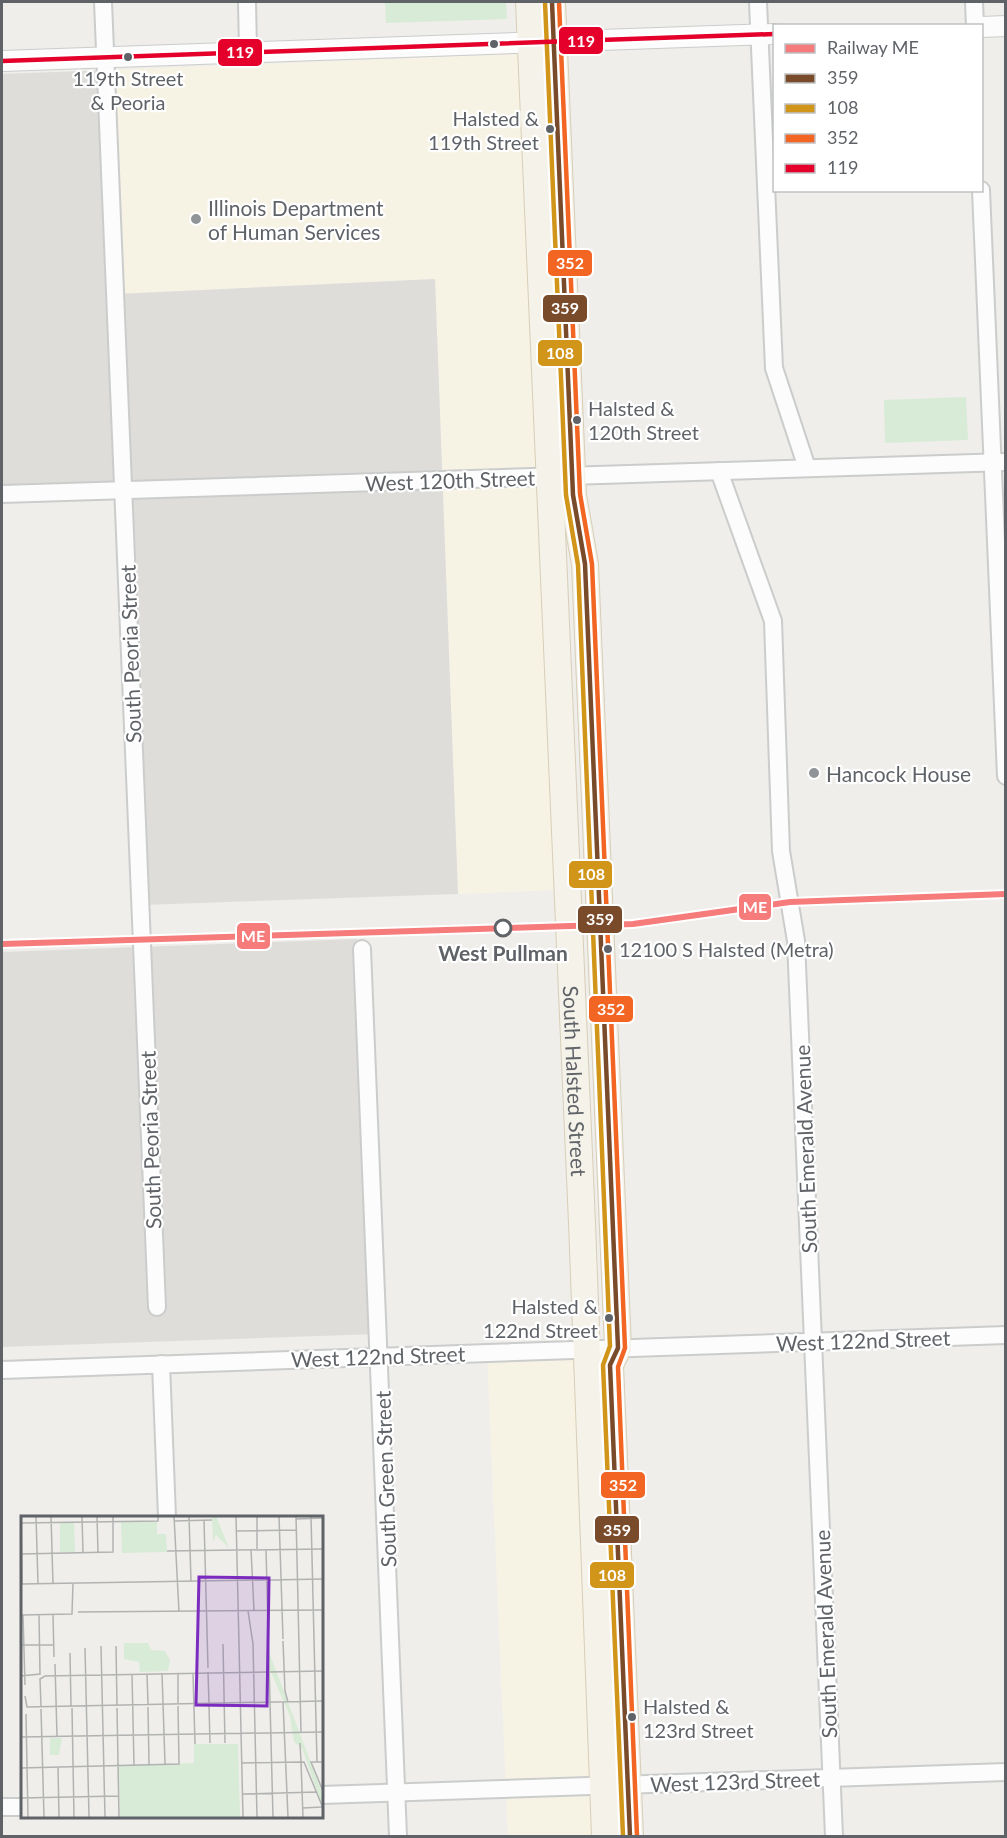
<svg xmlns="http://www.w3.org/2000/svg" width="1007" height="1838" font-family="Lato,sans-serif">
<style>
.commercial{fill:#f7f3e4}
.industrial{fill:#dfddda}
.green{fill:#d8ebd6}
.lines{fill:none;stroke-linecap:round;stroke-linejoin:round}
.minor-casing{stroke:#cbcccc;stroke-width:20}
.tertiary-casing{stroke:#cbcccc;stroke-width:22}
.primary-casing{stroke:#d7ceb8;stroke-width:28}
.minor{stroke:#fdfcfc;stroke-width:16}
.tertiary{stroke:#fdfcfc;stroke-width:20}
.primary{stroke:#f4f2e9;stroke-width:26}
.bus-1-casing{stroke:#fff;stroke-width:9}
.bus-2-casing{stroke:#fff;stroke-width:9}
.bus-3-casing{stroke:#fff;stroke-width:9}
.bus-4-casing{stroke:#fff;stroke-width:9}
.bus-1{stroke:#7a4b2a;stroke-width:4.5}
.bus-2{stroke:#d1951a;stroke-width:4.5}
.bus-3{stroke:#f26522;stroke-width:4.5}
.bus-4{stroke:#e4002b;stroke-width:4.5}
.rail-1-casing{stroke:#fff;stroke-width:10}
.rail-1{stroke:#f67b7b;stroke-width:6}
.bus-dot{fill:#5f6368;stroke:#fff;stroke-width:2}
.poi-dot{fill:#919496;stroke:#fff;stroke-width:2}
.stop-dot{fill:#fff;stroke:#5f6368;stroke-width:3}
.labels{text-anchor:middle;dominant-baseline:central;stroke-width:4.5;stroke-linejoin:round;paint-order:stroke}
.bus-label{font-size:20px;fill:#5f6368;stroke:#fff;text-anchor:start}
.poi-label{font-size:21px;fill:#5f6368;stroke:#fff;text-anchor:start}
.street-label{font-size:21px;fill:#5f6368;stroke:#fff}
.stop-label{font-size:21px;font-weight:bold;fill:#5f6368;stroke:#fff}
.inset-road{fill:none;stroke:#b1b2b2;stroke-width:1.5}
.view{fill:#7b2cbf;fill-opacity:0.15;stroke:#7b2cbf;stroke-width:3}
.inset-edge{fill:none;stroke:#5f6368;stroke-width:3}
.line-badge{stroke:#fff;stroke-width:2}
.badge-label{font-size:16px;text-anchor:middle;font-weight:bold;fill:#fff}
</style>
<rect width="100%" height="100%" fill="#efeeea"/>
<!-- commercial -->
<g class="commercial">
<path d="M518,54L556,890L458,894L435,279L117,294L108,70Z"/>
<path d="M573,1350L594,1836H508L487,1353Z"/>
</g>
<!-- industrial -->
<g class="industrial">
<path d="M108,70L117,294L435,279L458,894L143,905L125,487L2,492V74Z"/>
<path d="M357,939L377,1334L2,1347V952Z"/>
</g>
<!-- green -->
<g class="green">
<path d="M385,2H506L507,19L386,23Z"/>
<path d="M966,397L968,440L885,443L884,400Z"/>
</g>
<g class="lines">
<!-- minor casing -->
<g class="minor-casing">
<g id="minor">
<path d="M103,2L157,1307"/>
<path d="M247,2L248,51"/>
<path d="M758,2L774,368L807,468"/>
<path d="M974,2L975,26"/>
<path d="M981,190L1006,776"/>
<path d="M719,471L773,621L781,851L796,941L834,1836"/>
<path d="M2,494L1006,462"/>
<path d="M362,949L398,1836"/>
<path d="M161,1364L167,1517"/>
<path d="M2,1370L1006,1335"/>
<path d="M321,1795L1006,1772"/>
<path d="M2,1807H22"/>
</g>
</g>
<!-- tertiary casing -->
<g class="tertiary-casing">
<g id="tertiary">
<path d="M982,27L1006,26"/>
<path d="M2,61L774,34"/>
</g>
</g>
<!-- primary casing -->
<g class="primary-casing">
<g id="primary">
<path id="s1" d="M529,2L582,1223L605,1836"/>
<path d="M552,2L573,495L585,564L618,1348L610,1365L630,1836"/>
</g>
</g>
<!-- minor -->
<use href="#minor" class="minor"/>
<!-- tertiary -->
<use href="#tertiary" class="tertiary"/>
<!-- primary -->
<use href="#primary" class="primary"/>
<!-- bus-1 casing -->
<g class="bus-1-casing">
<path id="bus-1" d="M552,2L573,495L585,564L618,1348L610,1365L630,1836"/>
</g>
<!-- bus-2 casing -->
<g class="bus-2-casing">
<path id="bus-2" d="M545,2L566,495L578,565L610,1346L603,1365L623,1836"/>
</g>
<!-- bus-3 casing -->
<g class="bus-3-casing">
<path id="bus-3" d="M559,2L580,494L592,564L625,1348L618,1367L637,1836"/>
</g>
<!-- bus-4 casing -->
<g class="bus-4-casing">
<path id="bus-4" d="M2,61L774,34"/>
</g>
<!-- bus-1 -->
<use href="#bus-1" class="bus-1"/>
<!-- bus-2 -->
<use href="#bus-2" class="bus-2"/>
<!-- bus-3 -->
<use href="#bus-3" class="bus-3"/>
<!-- bus-4 -->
<use href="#bus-4" class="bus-4"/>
<!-- rail-1 casing -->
<g class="rail-1-casing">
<path id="rail-1" d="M2,944L633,924L790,902L1006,894"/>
</g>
<!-- rail-1 -->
<use href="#rail-1" class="rail-1"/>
</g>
<!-- markers -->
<g class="bus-dot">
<circle cx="494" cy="44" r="5"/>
<circle cx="128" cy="57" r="5"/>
<circle cx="550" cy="129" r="5"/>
<circle cx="577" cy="420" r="5"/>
<circle cx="608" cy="949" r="5"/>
<circle cx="609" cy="1318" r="5"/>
<circle cx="632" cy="1717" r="5"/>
</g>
<g class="poi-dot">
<circle cx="196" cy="219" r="6"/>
<circle cx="814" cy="773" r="6"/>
</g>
<circle class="stop-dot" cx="503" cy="928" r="8"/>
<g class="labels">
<!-- bus labels -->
<g class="bus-label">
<text x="128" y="78" text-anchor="middle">119th Street<tspan x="128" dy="24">&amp; Peoria</tspan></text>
<text x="539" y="118" text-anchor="end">Halsted &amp;<tspan x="539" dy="24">119th Street</tspan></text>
<text x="588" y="408">Halsted &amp;<tspan x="588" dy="24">120th Street</tspan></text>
<text x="619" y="949">12100 S Halsted (Metra)</text>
<text x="598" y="1306" text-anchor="end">Halsted &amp;<tspan x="598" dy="24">122nd Street</tspan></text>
<text x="643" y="1706">Halsted &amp;<tspan x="643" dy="24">123rd Street</tspan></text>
</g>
<!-- poi labels -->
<g class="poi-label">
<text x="208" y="207">Illinois Department<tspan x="208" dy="24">of Human Services</tspan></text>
<text x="826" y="773">Hancock House</text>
</g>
<!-- street labels -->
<g class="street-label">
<text transform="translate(450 480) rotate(-2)">West 120th Street</text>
<text transform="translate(130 654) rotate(-92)">South Peoria Street</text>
<text stroke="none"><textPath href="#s1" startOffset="1080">South Halsted Street</textPath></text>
<text transform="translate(150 1140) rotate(-92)">South Peoria Street</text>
<text transform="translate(805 1149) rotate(-92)">South Emerald Avenue</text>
<text transform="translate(863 1340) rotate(-2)">West 122nd Street</text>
<text transform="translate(378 1356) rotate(-2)">West 122nd Street</text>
<text transform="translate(385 1479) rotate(-92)">South Green Street</text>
<text transform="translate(825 1634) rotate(-92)">South Emerald Avenue</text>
<text transform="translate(735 1781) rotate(-2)">West 123rd Street</text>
</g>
<!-- stop labels -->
<g class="stop-label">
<text x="503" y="952">West Pullman</text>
</g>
</g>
<!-- overview -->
<g transform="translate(21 1516)">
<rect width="302" height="302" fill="#efeeea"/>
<path d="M191,0H195L208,32L195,19L192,26ZM100,6H136V18H145L146,36L101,37ZM39,7H53L54,36H39ZM103,127H127L130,134L144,135L149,144L147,155L119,156L118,146L103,143ZM248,136L301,276V290L281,232L273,226L269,200L249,154ZM29,222H41L38,239H29ZM173,228H217L219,301H99L98,250L173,247Z" fill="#d8ebd6"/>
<path class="inset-road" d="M15,0L17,68M30,0L32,68M61,0L62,37M76,0L77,36M153,0L158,96M168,0L170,65M215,0L222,301M236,0V33M258,0L262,123M275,0L280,216M290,0L296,246M275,3L302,2M0,4L1,68M183,4L187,152M153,5L191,4M0,7L137,5V0M216,15L275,14M230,33L233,95M245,33L252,301M146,35L302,33M0,38L92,36V0M0,68L302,63M227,95L232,128L236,301M57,96L302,94M32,98L33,141M0,99L51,98L52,67M2,99L4,169M262,125L264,175L267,186M202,128L204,227M0,129H33M80,130L84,301M95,130L96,189M64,132L68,301M49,137L50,190M34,148L36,220M187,156L188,187M141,157L144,248M157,157V187M172,157L174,228M111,158L113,249M126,158L127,188M0,160L19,158L18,99M4,180L6,191L302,185M262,186L267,301M20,190L19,163L24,160L302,155M188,190L189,227M127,191L128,248M51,192L53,301M96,192L98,301M20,193L23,301M5,198L7,301M0,221L302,216M279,227L280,246M280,246L282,301M302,246H290L302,275M220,247L283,246L302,292M37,251L38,301M0,252L158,248L157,190M221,278L296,276M0,282L98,280M282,292L301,291"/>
<path class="view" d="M178,61L248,62L246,190L175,189Z"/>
<rect width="302" height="302" class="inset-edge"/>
</g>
<g class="line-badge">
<rect x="558" y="26" width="46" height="29" rx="6" fill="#e4002b"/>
<rect x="217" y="38" width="46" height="29" rx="6" fill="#e4002b"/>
<rect x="547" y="249" width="46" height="28" rx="6" fill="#f26522"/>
<rect x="542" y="294" width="46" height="29" rx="6" fill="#7a4b2a"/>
<rect x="537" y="339" width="46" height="28" rx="6" fill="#d1951a"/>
<rect x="568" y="860" width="45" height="29" rx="6" fill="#d1951a"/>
<rect x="738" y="893" width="34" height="28" rx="6" fill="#f67b7b"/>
<rect x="577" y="905" width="46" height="29" rx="6" fill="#7a4b2a"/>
<rect x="236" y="922" width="35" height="28" rx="6" fill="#f67b7b"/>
<rect x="588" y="995" width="46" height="28" rx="6" fill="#f26522"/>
<rect x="600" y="1471" width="46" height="28" rx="6" fill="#f26522"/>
<rect x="594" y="1515" width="46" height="29" rx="6" fill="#7a4b2a"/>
<rect x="589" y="1561" width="46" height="28" rx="6" fill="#d1951a"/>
</g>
<g class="badge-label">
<text x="581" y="47">119</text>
<text x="240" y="58">119</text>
<text x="570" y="269">352</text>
<text x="565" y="314">359</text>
<text x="560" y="359">108</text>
<text x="591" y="880">108</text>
<text x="755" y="913">ME</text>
<text x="600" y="925">359</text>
<text x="253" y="942">ME</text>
<text x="611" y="1015">352</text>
<text x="623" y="1491">352</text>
<text x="617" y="1536">359</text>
<text x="612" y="1581">108</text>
</g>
<!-- border -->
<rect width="1007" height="1838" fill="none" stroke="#5f6368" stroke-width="6"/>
<!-- legend -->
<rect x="773" y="24" width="210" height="168" fill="#ffffff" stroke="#bfc1c3" stroke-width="1.5"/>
<rect x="785" y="44" width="30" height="9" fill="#f67b7b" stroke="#bfc1c3" stroke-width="1.5"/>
<text x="827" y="54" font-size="18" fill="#5f6368">Railway ME</text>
<rect x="785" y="74" width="30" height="9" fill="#7a4b2a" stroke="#bfc1c3" stroke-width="1.5"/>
<text x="827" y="84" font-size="18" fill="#5f6368">359</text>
<rect x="785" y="104" width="30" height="9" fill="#d1951a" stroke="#bfc1c3" stroke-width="1.5"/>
<text x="827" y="114" font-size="18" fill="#5f6368">108</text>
<rect x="785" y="134" width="30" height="9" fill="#f26522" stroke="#bfc1c3" stroke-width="1.5"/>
<text x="827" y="144" font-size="18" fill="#5f6368">352</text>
<rect x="785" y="164" width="30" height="9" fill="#e4002b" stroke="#bfc1c3" stroke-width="1.5"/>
<text x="827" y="174" font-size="18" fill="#5f6368">119</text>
</svg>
